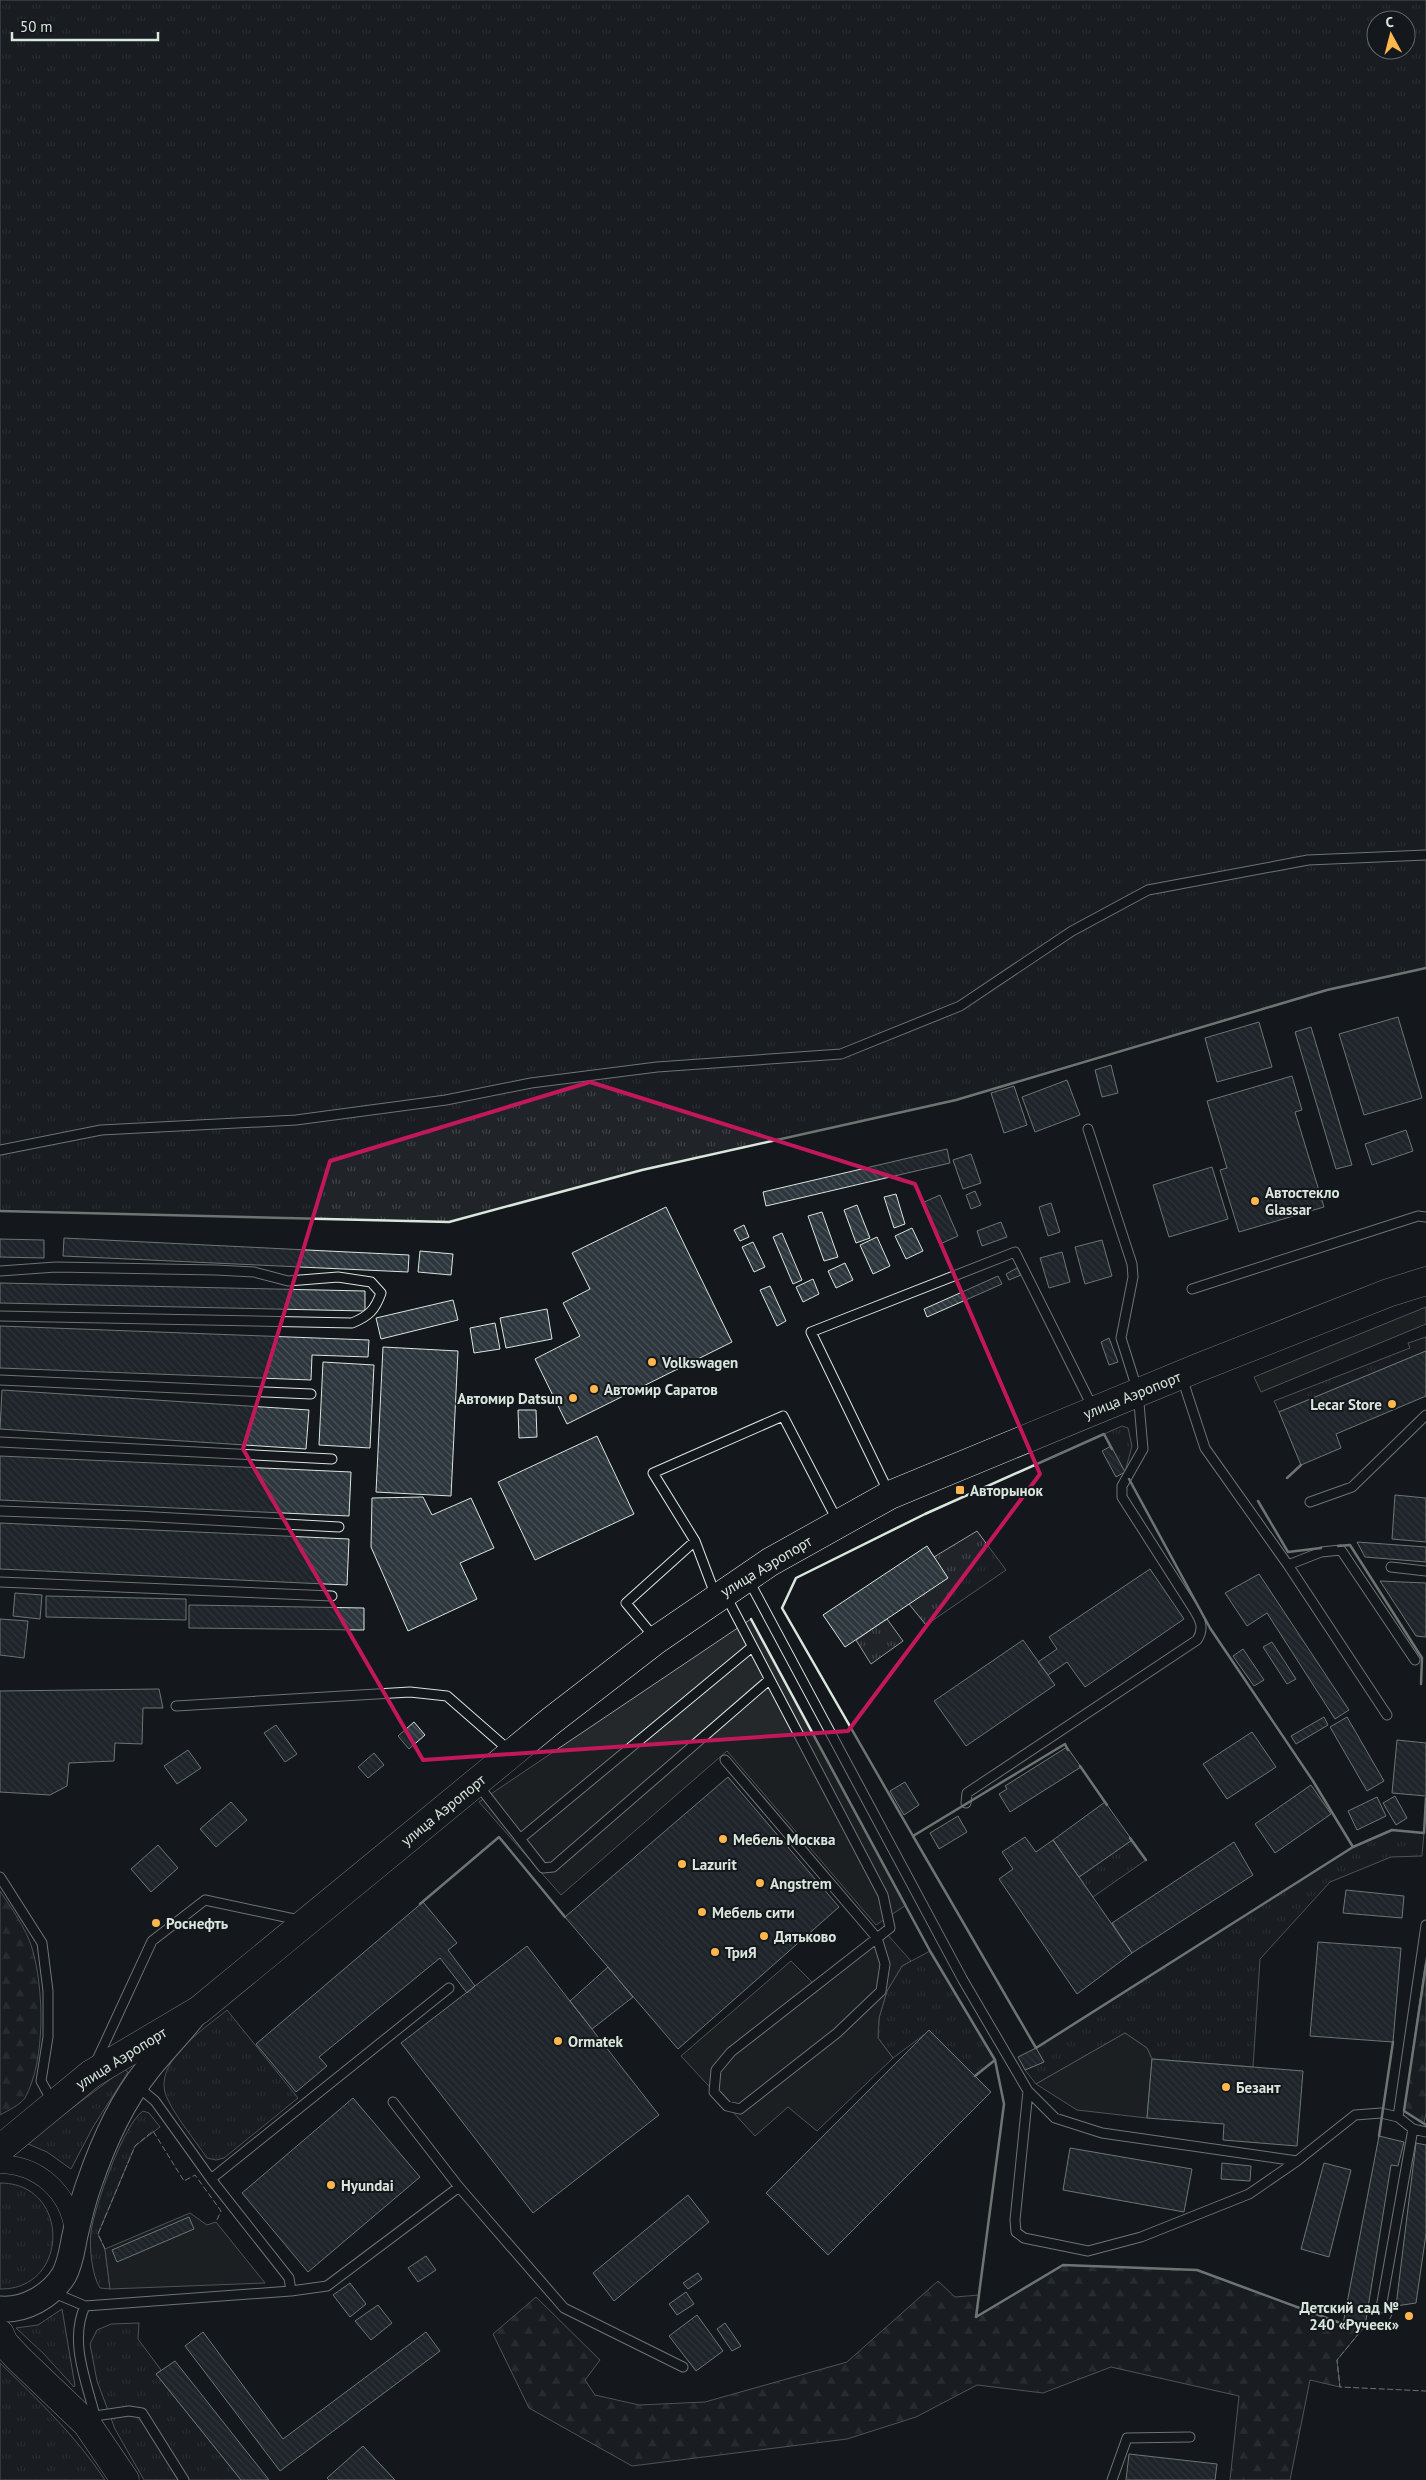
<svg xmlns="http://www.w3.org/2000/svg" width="1426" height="2480" font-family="'PT Sans',sans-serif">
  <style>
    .grass { fill: url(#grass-tufts); stroke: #939e99; fill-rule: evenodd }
    .forest { fill: url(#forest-firs); stroke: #939e99 }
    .parking { fill: #24282b; stroke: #939e99 }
    .building { fill: url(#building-back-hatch); stroke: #d8e6dc }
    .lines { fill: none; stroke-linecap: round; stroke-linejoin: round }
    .service-casing { stroke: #d8e6dc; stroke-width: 11 }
    .minor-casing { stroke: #d8e6dc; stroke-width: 19 }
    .secondary-casing { stroke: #d8e6dc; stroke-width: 27 }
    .primary-casing { stroke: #d8e6dc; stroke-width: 29 }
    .service { stroke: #14181c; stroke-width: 9 }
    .minor { stroke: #14181c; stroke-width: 18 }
    .secondary { stroke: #14181c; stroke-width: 25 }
    .primary { stroke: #14181c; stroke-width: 28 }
    .fence { stroke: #d8e6dc; stroke-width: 1; stroke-dasharray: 6 2.5; stroke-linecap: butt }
    .wall { stroke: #d8e6dc; stroke-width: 2.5 }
    .marked { fill: none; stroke: #c2185b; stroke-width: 4; stroke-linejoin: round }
    .poi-dot { fill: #ffb74d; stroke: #14181c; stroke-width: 2 }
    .labels { text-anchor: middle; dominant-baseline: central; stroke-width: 4; stroke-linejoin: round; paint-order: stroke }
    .poi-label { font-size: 15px; font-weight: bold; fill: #d8e6dc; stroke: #14181c; text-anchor: start }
    .street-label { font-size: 15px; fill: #d8e6dc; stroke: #14181c }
  </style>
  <defs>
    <pattern id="grass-tufts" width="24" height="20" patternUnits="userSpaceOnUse" patternTransform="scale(1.25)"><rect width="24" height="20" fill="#202428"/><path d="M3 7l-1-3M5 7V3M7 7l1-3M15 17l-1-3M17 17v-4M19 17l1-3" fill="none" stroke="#404447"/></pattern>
    <pattern id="forest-firs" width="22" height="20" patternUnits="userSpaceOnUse" patternTransform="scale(1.25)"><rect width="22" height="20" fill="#202428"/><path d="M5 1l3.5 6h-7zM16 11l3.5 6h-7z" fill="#404447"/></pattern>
    <pattern id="building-back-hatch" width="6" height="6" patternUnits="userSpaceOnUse" patternTransform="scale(1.25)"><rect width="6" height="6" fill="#2c363c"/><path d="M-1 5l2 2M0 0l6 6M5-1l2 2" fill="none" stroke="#4a5358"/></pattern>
  </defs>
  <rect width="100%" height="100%" fill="#14181c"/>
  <path class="grass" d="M 0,0 L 1426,0 L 1426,968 L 1327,990 L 956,1100 L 642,1170 L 449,1222 L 0,1211 ZM 1376,20 L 1406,20 L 1406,50 L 1376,50 Z
    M 1426,1337 L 1426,1351 L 1279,1412 L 1274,1401 L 1410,1348 L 1408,1343 Z
    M 1122,1426 L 1128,1428 L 1132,1446 L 1125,1472 L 1104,1434 Z
    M 977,1531 L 1006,1570 L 926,1625 L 909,1604 L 934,1557 Z
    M 887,1619 L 903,1641 L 871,1664 L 856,1640 Z
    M 1392,1830 L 1424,1833 L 1422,1856 L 1391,1857 L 1330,1882 L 1260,1959 L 1253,2067 L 1152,2059 L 1147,2048 L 1125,2033 L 1036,2084 L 1025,2070 L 1044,2062 L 1036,2048 L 1334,1859 L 1353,1847 Z
    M 1132,1840 L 1146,1860 L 1093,1897 L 1079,1877 Z
    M 930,1951 L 995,2060 L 975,2076 L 929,2031 L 893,2058 L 878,2038 L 879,2018 L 887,1991 L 902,1966 Z
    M 227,2010 L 298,2098 L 224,2158 L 216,2160 L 207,2158 C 194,2139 178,2120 168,2100 C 149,2064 203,2030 227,2010 Z
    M 124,2069 L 128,2072 L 93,2127 L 71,2169 L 47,2152 L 26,2143 Z
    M 143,2111 L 149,2113 L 160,2127 L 135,2146 L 98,2234 L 105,2249 L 110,2289 L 100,2288 C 92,2276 89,2247 91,2232 C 94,2208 124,2123 143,2111 Z
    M 0,2183 C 71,2183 70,2290 0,2289 Z
    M 62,2309 L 75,2386 L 74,2387 L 43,2353 L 16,2328 L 38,2325 Z
    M 139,2323 L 138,2339 L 161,2370 L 156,2374 L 241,2480 L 144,2480 L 115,2429 L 97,2381 L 90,2344 L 97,2330 L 111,2324 Z
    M 0,2363 C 38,2400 76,2436 105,2480 L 0,2480 Z"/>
  <path class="forest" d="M 0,1891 C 10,1906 27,1930 32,1948 C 44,1988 46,2060 25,2098 C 20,2105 7,2111 0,2115 Z
    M 1426,1964 L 1426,2113 L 1424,2124 L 1404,2111 Z
    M 1063,2265 L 1197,2270 L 1343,2324 L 1365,2326 L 1337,2360 L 1340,2387 L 1310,2380 L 1290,2480 L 1230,2480 L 1239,2396 L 1111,2367 L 1043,2393 L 977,2385 L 916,2417 L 847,2439 L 632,2466 L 529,2408 L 493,2334 L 536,2297 L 600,2360 L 585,2380 L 595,2395 L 639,2405 L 705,2402 L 847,2362 L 938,2281 L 955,2297 L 979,2295 L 977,2317 Z"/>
  <path class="parking" d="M 1426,1307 L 1426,1324 L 1261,1392 L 1254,1377 Z
    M 751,1619 L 906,1905 L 876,1925 L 727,1751 L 561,1895 L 479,1802 Z
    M 887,1934 L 911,1961 L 902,1966 L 887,1991 L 879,2018 L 878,2038 L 893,2058 L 817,2131 L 788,2107 L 755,2136 L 681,2056 L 791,1961 L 819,1989 Z
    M 1125,2033 L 1147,2048 L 1152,2059 L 1147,2118 L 1077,2110 L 1036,2084 Z
    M 190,2213 L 207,2225 L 216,2222 L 265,2283 L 110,2289 L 105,2249 Z"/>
  <path class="building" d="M 1398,1017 L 1422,1098 L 1364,1115 L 1339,1034 Z
    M 1259,1022 L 1272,1067 L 1217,1082 L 1205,1038 Z
    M 1311,1027 L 1352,1165 L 1336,1169 L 1295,1032 Z
    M 1111,1065 L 1118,1093 L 1102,1097 L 1095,1070 Z
    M 1292,1076 L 1302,1110 L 1295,1112 L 1324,1207 L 1239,1232 L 1220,1170 L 1227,1168 L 1207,1101 Z
    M 1067,1080 L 1080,1115 L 1035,1132 L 1022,1097 Z
    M 1014,1086 L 1027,1125 L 1004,1133 L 991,1093 Z
    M 1406,1130 L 1413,1151 L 1372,1165 L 1365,1144 Z
    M 947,1149 L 950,1163 L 766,1206 L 763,1192 Z
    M 971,1154 L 981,1183 L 963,1189 L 953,1160 Z
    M 1212,1167 L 1228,1219 L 1169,1237 L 1153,1185 Z
    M 975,1191 L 981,1205 L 971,1209 L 966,1195 Z
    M 896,1194 L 905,1224 L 894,1228 L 884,1197 Z
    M 940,1195 L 958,1236 L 940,1244 L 922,1203 Z
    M 1051,1203 L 1060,1232 L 1048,1236 L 1039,1207 Z
    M 857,1205 L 870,1238 L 856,1243 L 844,1210 Z
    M 666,1207 L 732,1342 L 567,1424 L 535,1359 L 580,1336 L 563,1303 L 590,1289 L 572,1253 Z
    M 822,1212 L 838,1257 L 824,1261 L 808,1216 Z
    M 1001,1222 L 1007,1237 L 982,1246 L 977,1231 Z
    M 744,1225 L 749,1237 L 740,1241 L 734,1230 Z
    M 912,1228 L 923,1251 L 906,1259 L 895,1236 Z
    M 782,1233 L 802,1280 L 793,1284 L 773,1237 Z
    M 877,1237 L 890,1266 L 873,1274 L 860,1245 Z
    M 64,1238 L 409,1255 L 408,1272 L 63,1256 Z
    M 0,1239 L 44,1240 L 44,1258 L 0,1257 Z
    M 1102,1240 L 1112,1276 L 1085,1284 L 1075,1247 Z
    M 753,1242 L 765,1267 L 754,1272 L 742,1247 Z
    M 420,1251 L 453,1254 L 451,1275 L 418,1272 Z
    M 1062,1252 L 1070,1282 L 1049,1288 L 1040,1258 Z
    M 845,1263 L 853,1280 L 836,1288 L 828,1271 Z
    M 1017,1268 L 1021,1275 L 1009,1280 L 1006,1274 Z
    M 998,1276 L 1002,1284 L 927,1317 L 924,1309 Z
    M 813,1279 L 819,1294 L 803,1302 L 796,1287 Z
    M 0,1283 L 365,1291 L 365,1311 L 0,1303 Z
    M 770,1286 L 786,1321 L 777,1326 L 760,1290 Z
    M 453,1300 L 458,1320 L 381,1339 L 376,1318 Z
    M 547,1309 L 552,1339 L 506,1348 L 500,1318 Z
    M 495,1323 L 500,1349 L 474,1353 L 470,1328 Z
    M 0,1326 L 369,1340 L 368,1357 L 312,1355 L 311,1380 L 0,1368 Z
    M 1109,1338 L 1118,1362 L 1109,1365 L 1101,1342 Z
    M 383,1347 L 458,1351 L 451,1496 L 376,1492 Z
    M 1426,1351 L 1426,1396 L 1336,1434 L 1341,1448 L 1301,1465 L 1279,1412 Z
    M 323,1362 L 374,1365 L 370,1448 L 319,1445 Z
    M 2,1390 L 309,1410 L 306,1449 L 0,1429 Z
    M 518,1410 L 536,1410 L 537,1437 L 519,1438 Z
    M 597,1436 L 634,1514 L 535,1560 L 498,1482 Z
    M 1111,1446 L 1125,1472 L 1116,1477 L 1102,1451 Z
    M 0,1456 L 351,1472 L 349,1516 L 0,1500 Z
    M 1395,1495 L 1426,1498 L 1426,1542 L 1392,1539 Z
    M 423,1497 L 432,1515 L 471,1498 L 494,1548 L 460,1563 L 477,1599 L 408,1631 L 371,1547 L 372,1498 Z
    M 0,1523 L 349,1539 L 347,1585 L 0,1569 Z
    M 1357,1542 L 1426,1547 L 1426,1562 L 1365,1557 Z
    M 927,1546 L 948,1578 L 845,1647 L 823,1615 Z
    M 1150,1569 L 1184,1619 L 1085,1687 L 1067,1662 L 1048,1675 L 1038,1662 L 1057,1649 L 1049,1637 Z
    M 1259,1574 L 1349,1710 L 1335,1719 L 1267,1613 L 1247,1626 L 1225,1593 Z
    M 1380,1581 L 1426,1583 L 1426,1637 L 1416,1636 Z
    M 15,1593 L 42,1595 L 40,1619 L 13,1616 Z
    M 46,1596 L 186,1599 L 186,1620 L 46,1617 Z
    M 189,1605 L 364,1608 L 364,1630 L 189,1628 Z
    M 0,1619 L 28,1621 L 24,1658 L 0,1655 Z
    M 1023,1640 L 1055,1685 L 966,1746 L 934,1701 Z
    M 1272,1642 L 1296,1679 L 1287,1684 L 1263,1647 Z
    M 1243,1649 L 1264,1680 L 1254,1686 L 1233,1656 Z
    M 159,1689 L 163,1708 L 143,1708 L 142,1744 L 115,1743 L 114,1761 L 69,1763 L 67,1786 L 50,1795 L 0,1792 L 0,1691 Z
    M 1324,1717 L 1328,1725 L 1296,1744 L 1291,1736 Z
    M 1347,1717 L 1384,1781 L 1367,1791 L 1330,1727 Z
    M 414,1722 L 425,1735 L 409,1749 L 398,1736 Z
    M 276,1725 L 297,1754 L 285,1762 L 264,1733 Z
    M 1252,1732 L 1276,1767 L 1227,1799 L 1203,1764 Z
    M 1397,1740 L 1426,1743 L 1426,1796 L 1392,1793 Z
    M 1067,1747 L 1081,1767 L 1010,1812 L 999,1794 L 1007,1789 L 1005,1786 Z
    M 188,1750 L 201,1768 L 177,1784 L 164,1766 Z
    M 374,1753 L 384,1765 L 368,1778 L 358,1767 Z
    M 728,1777 L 839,1907 L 678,2049 L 565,1917 Z
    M 905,1782 L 919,1805 L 904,1815 L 890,1791 Z
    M 1311,1785 L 1331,1814 L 1275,1853 L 1255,1824 Z
    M 1395,1796 L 1407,1818 L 1396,1825 L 1383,1803 Z
    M 1377,1797 L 1386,1816 L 1357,1830 L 1348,1811 Z
    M 231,1802 L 247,1820 L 216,1847 L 200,1829 Z
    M 1105,1802 L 1132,1840 L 1079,1877 L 1053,1840 Z
    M 958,1816 L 967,1832 L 939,1849 L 930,1833 Z
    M 1025,1837 L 1036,1852 L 1053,1840 L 1132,1953 L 1077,1994 L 999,1879 L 1013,1869 L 1002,1852 Z
    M 1234,1842 L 1253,1875 L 1132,1953 L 1112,1923 Z
    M 158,1845 L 178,1868 L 151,1892 L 131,1869 Z
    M 1346,1890 L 1404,1896 L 1402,1918 L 1343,1913 Z
    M 423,1902 L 457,1943 L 448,1950 L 475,1986 L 467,1993 L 440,1958 L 319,2057 L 327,2066 L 296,2092 L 256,2044 Z
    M 1318,1942 L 1401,1948 L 1393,2042 L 1310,2036 Z
    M 527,1946 L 659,2115 L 533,2213 L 401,2043 Z
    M 608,1967 L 633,1997 L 592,2029 L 570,2001 Z
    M 929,2030 L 991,2092 L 828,2255 L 766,2193 Z
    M 1036,2048 L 1044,2062 L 1025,2070 L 1018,2057 Z
    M 1152,2059 L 1303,2071 L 1297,2146 L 1223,2140 L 1224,2124 L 1147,2118 Z
    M 353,2098 L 420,2177 L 308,2272 L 242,2193 Z
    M 1379,2136 L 1404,2142 L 1398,2166 L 1391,2165 L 1365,2326 L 1343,2324 Z
    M 1416,2143 L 1426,2145 L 1426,2234 L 1416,2303 L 1396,2306 Z
    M 1070,2148 L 1192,2169 L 1184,2212 L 1063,2190 Z
    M 1222,2163 L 1251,2166 L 1250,2181 L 1221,2179 Z
    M 1324,2163 L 1351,2170 L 1329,2257 L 1301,2249 Z
    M 688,2195 L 709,2222 L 614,2301 L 593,2273 Z
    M 189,2217 L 194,2229 L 117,2262 L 112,2250 Z
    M 426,2256 L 436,2270 L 418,2282 L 408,2268 Z
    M 698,2273 L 702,2279 L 688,2289 L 683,2283 Z
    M 350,2283 L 366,2304 L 350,2317 L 333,2295 Z
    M 686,2292 L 694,2304 L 677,2315 L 669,2304 Z
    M 378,2305 L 392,2323 L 371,2340 L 355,2321 Z
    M 697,2315 L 723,2351 L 696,2371 L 669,2336 Z
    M 725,2323 L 741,2346 L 732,2351 L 717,2329 Z
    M 203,2332 L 283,2439 L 426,2332 L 440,2351 L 280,2471 L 185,2346 Z
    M 175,2361 L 269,2480 L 241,2480 L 156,2374 Z
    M 363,2446 L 395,2480 L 329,2480 L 327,2478 Z
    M 1129,2454 L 1217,2464 L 1215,2480 L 1126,2480 Z"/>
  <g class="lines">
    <defs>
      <path id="service" d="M 0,1150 L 101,1130 L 296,1120 L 446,1100 L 531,1083 L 657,1067 L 841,1054 L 960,1006 L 1072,931 L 1148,890 L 1308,860 L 1426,855
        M 0,1271 L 56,1267 L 216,1270 L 254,1272 L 288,1281 L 338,1277 L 371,1282 L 381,1293 C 375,1310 369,1316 352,1323 L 0,1316
        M 1192,1289 L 1418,1216 L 1426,1217
        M 1182,1378 L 1205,1448 L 1288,1565 L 1387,1715
        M 0,1380 L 311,1394
        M 0,1442 L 332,1459
        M 889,1493 L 811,1332 L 1015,1252 L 1093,1408
        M 1310,1502 L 1352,1487 L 1426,1415
        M 0,1511 L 137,1516 L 339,1527
        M 1288,1565 L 1321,1552 L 1341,1550 L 1415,1660
        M 1391,1567 L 1426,1571
        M 748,1579 L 963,1980 L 1028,2091 L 1055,2118 L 1102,2133 L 1297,2161 L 1355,2115 L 1381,2113 L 1398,2117
        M 0,1582 L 332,1596
        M 715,1594 L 695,1541 L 653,1473 L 783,1416 L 838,1522
        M 654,1637 L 626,1603 L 695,1541
        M 176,1706 L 410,1692 L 447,1696 L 510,1751
        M 725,1760 L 877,1938 L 885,1964 L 881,1991 L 837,2033 L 740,2109 L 727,2106 L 714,2092 L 716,2070 L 731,2052 L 877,1938 L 890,1928 L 883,1895 L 726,1596
        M 478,1785 L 543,1868 L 553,1867 L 769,1680
        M 966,1803 L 967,1793 L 1197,1640 C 1205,1628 1200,1619 1193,1608 L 1122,1497 L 1122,1486 L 1143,1449 L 1138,1392 L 1121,1338 L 1133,1277 L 1132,1264 L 1088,1129
        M 520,1839 L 752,1647
        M 0,1877 L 42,1943 L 48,1991 L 48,2037 L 41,2081 L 52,2101
        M 1426,1925 L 1398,2117 L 1413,2129 L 1426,2132
        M 96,2062 L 152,1941 L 205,1900 L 299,1920
        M 1028,2091 L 1015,2220 L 1016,2232 L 1024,2238 L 1088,2251 L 1141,2237 L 1249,2194 L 1297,2161
        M 393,2102 L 459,2187
        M 211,2179 L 449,1988
        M 291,2291 L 327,2286 L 459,2187 L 564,2308 L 683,2367
        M 52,2292 L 85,2306 L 291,2291 L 289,2278 L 211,2179 L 155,2101 L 137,2086
        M 85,2306 C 69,2341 86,2380 95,2416 L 90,2420
        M 1381,2308 L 1413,2129
        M 95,2416 L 129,2411 L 142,2413 L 184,2480
        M 1112,2480 L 1127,2438 L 1190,2437"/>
      <path id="minor" d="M 0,2164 C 39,2165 69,2192 74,2231"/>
      <path id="secondary" d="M 0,2309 C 25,2311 51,2296 64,2275 C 71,2262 72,2249 75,2235 C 79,2218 83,2200 89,2184 C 103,2143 120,2104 147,2070 C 162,2051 179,2034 194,2015"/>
      <path id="primary" d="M 0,2149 L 91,2074 L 199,2010 L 551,1721 L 656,1640 L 770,1562 L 890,1495 L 1200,1367 L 1388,1293 L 1426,1281
        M 0,2334 L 4,2343 L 18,2358 L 87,2424 L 125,2480"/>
    </defs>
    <use href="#service" class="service-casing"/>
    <use href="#minor" class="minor-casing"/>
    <use href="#secondary" class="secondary-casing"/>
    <use href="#primary" class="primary-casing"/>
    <use href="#service" class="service"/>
    <use href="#minor" class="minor"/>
    <use href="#secondary" class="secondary"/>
    <use href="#primary" class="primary"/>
    <path class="fence" d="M 105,2249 L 98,2234 L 135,2146 L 153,2131 L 184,2181 L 195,2175 L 221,2211 L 216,2222
      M 1396,2306 L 1387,2325 L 1365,2326 L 1337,2360 L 1340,2387 L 1426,2391"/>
    <path class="wall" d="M 0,1211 L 449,1222 L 642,1170 L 956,1100 L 1327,990 L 1426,968
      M 1287,1478 L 1301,1465
      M 1129,1479 L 1210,1628 L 1313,1781 L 1353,1847
      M 1258,1501 L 1288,1552 L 1321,1548
      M 1338,1546 L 1350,1545 L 1422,1658 L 1421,1684
      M 751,1619 L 930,1951 L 995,2060 L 975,2076
      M 1068,1750 L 1065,1744 L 913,1836 L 782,1608 L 796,1578 L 925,1514 L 1104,1434 L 1112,1449
      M 1080,1766 L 1107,1805
      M 913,1836 L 1036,2048 L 1353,1847 L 1392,1830 L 1424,1833 L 1426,1798
      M 1130,1838 L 1146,1860
      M 420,1904 L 499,1837 L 565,1917
      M 1426,1964 L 1404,2111 L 1426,2125
      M 1379,2136 L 1393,2042
      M 976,2317 L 1063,2265 L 1197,2270 L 1343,2324
      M 976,2317 L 1004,2104 L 995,2060"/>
  </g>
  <path d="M0 0H1426V2480H0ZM 590,1082 L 915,1184 L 1040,1474 L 848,1731 L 423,1760 L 243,1449 L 330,1161 Z" fill="#14181c" fill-opacity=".55" fill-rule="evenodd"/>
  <path class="marked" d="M 590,1082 L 915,1184 L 1040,1474 L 848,1731 L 423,1760 L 243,1449 L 330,1161 Z"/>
  <g class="poi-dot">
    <circle cx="1255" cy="1201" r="5"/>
    <circle cx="652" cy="1362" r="5"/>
    <circle cx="594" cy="1389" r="5"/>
    <circle cx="573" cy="1398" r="5"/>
    <circle cx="1392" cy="1404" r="5"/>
    <rect x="955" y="1485" width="10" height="10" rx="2.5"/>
    <circle cx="723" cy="1839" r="5"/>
    <circle cx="682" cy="1864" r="5"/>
    <circle cx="760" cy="1883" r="5"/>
    <circle cx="702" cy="1912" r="5"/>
    <circle cx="156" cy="1923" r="5"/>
    <circle cx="764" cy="1936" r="5"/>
    <circle cx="715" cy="1952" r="5"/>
    <circle cx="558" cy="2041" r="5"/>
    <circle cx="1226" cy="2087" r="5"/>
    <circle cx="331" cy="2185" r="5"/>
    <circle cx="1409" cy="2316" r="5"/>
  </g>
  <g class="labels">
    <g class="poi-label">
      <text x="1265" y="1192">Автостекло<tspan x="1265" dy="17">Glassar</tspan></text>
      <text x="662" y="1362">Volkswagen</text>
      <text x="604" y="1389">Автомир Саратов</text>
      <text x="563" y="1398" text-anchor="end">Автомир Datsun</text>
      <text x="1382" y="1404" text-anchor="end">Lecar Store</text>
      <text x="970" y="1490">Авторынок</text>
      <text x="733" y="1839">Мебель Москва</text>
      <text x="692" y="1864">Lazurit</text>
      <text x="770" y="1883">Angstrem</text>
      <text x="712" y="1912">Мебель сити</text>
      <text x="166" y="1923">Роснефть</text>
      <text x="774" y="1936">Дятьково</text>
      <text x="725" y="1952">ТриЯ</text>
      <text x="568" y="2041">Ormatek</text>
      <text x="1236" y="2087">Безант</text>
      <text x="341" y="2185">Hyundai</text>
      <text x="1399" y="2307" text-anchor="end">Детский сад №<tspan x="1399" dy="17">240 «Ручеек»</tspan></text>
    </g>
    <g class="street-label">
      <text transform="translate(1132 1395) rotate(-22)">улица Аэропорт</text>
      <text transform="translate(766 1566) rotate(-31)">улица Аэропорт</text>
      <text transform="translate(443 1810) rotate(-39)">улица Аэропорт</text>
      <text transform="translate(121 2058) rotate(-32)">улица Аэропорт</text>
    </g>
  </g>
  <g transform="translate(1391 35) rotate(353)"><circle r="24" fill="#14181c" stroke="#626a69"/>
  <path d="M0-4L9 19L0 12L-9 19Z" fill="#ffb74d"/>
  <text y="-8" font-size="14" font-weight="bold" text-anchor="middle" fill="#d8e6dc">С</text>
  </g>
  <path d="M12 32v8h146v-8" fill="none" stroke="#d8e6dc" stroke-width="2.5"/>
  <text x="20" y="32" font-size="15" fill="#d8e6dc" stroke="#14181c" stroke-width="4" paint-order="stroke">50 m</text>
</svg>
